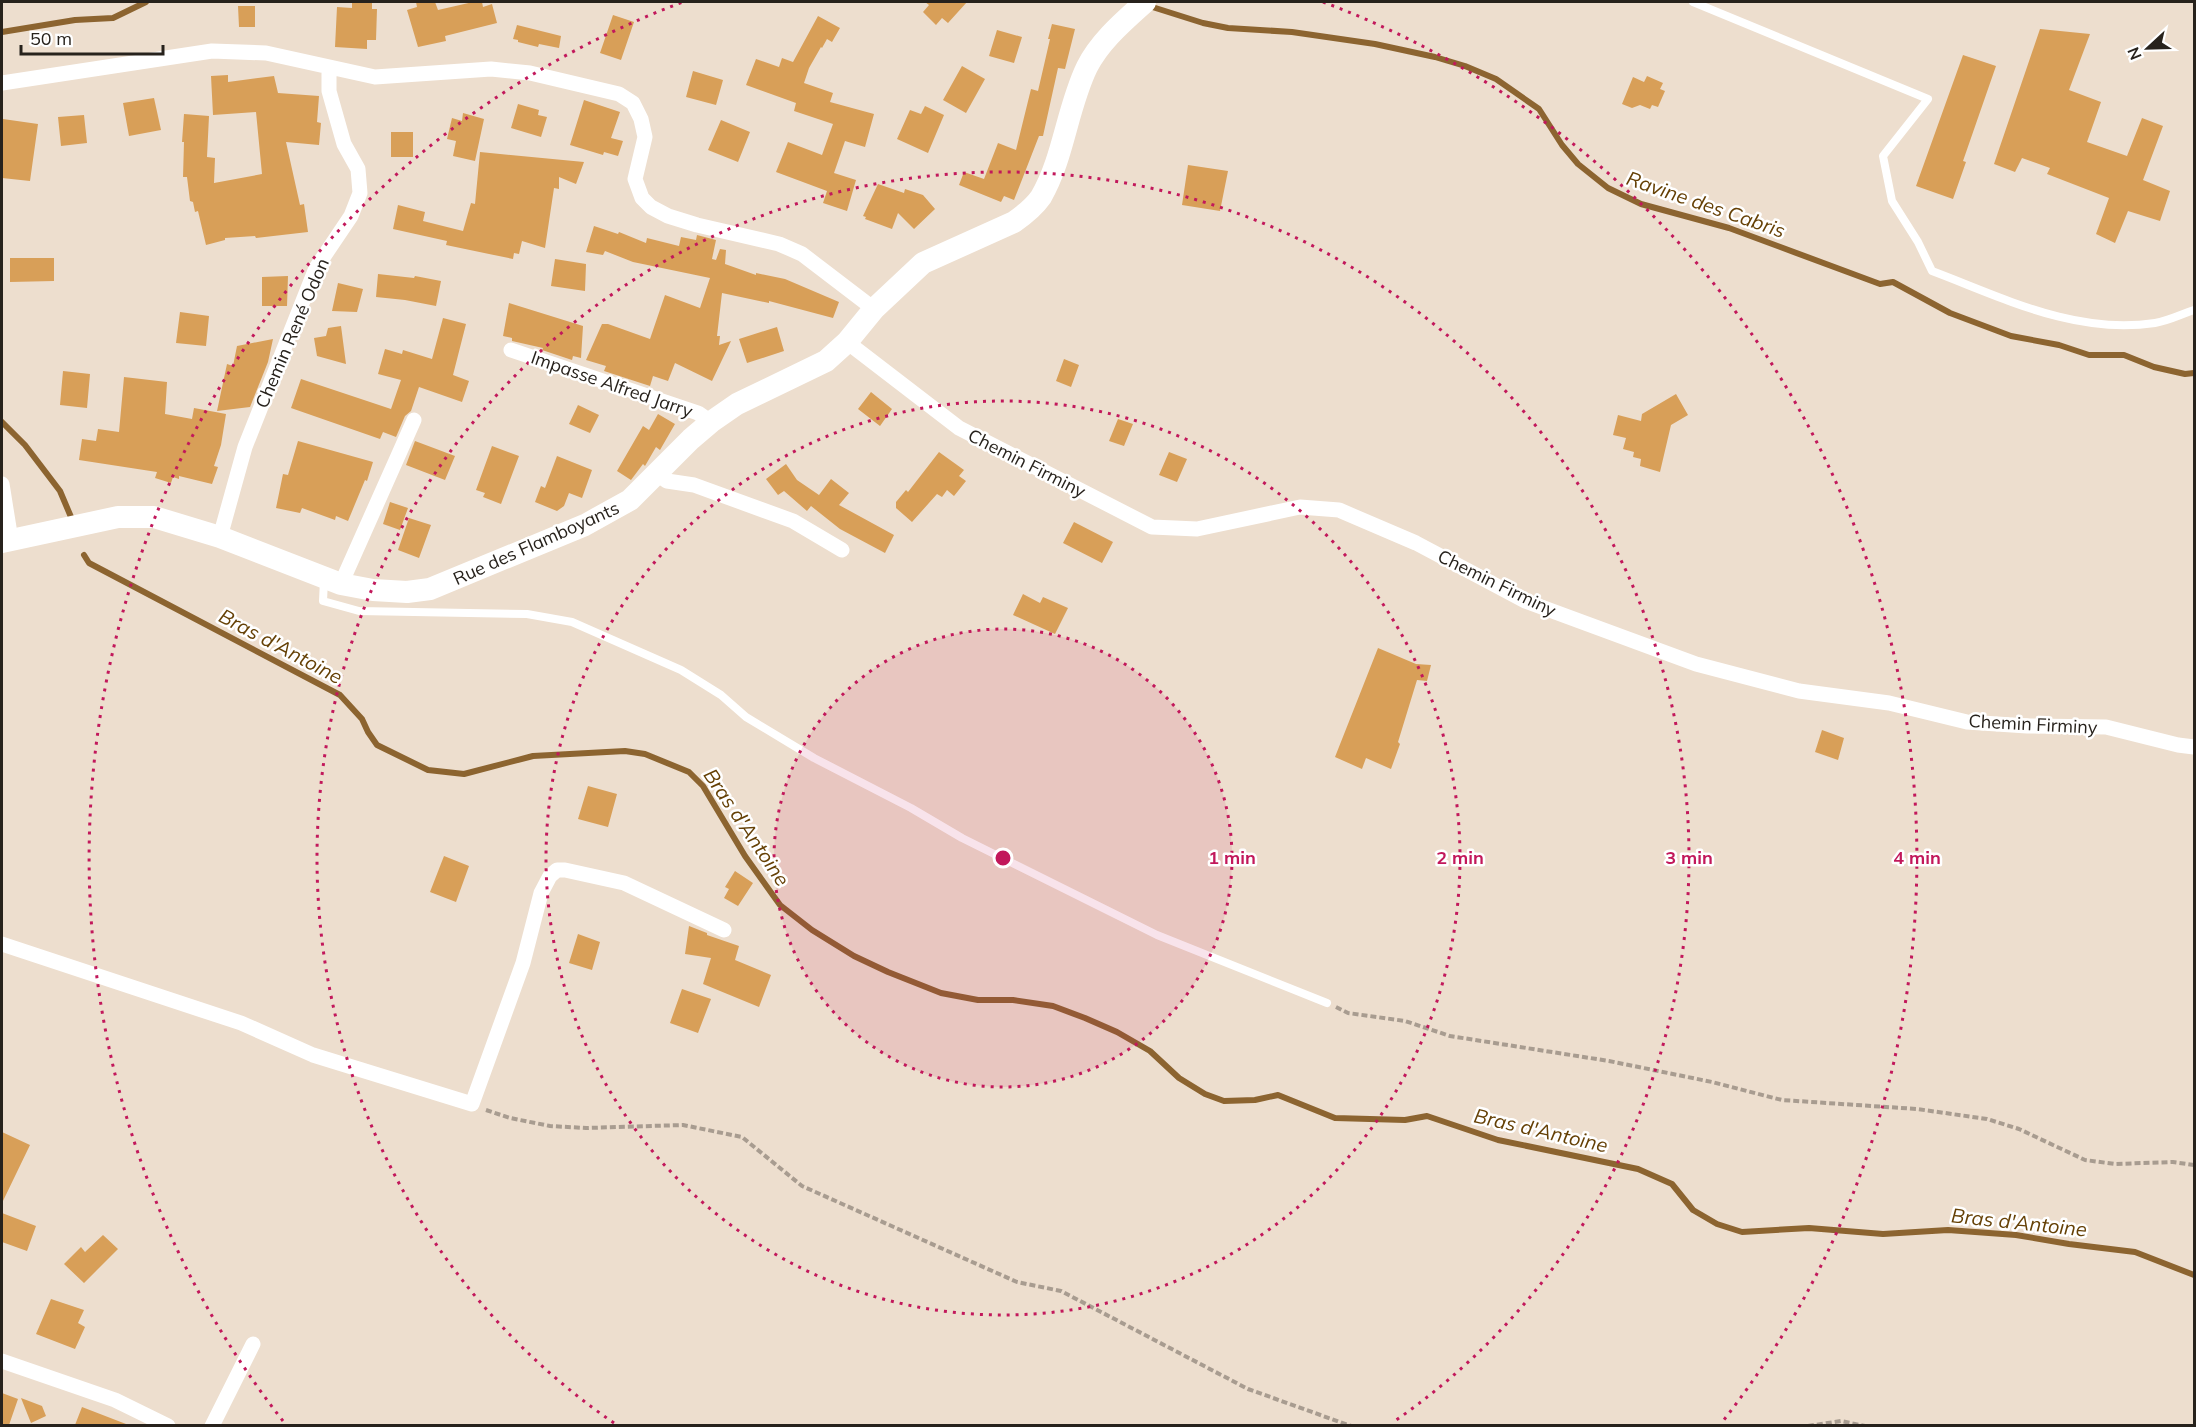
<svg xmlns="http://www.w3.org/2000/svg" width="2196" height="1427" font-family="Mulish,sans-serif">
  <style>
    .lines { fill: none; stroke-linecap: round; stroke-linejoin: round }
    .stream { stroke: #8c6430; stroke-width: 6 }
    .building { fill: #d89f58 }
    .path { stroke: #a89c90; stroke-width: 4; stroke-dasharray: 6 3; stroke-linecap: butt }
    .lane { stroke: #fff; stroke-width: 8 }
    .street { stroke: #fff; stroke-width: 15 }
    .secondary { stroke: #fff; stroke-width: 22 }
    .ring { fill: none; stroke: #c2185b; stroke-width: 3; stroke-dasharray: 3 6 }
    .labels { text-anchor: middle; dominant-baseline: central; stroke-width: 5; stroke-linejoin: round; paint-order: stroke }
    .street-label { font-size: 18px; fill: #27221c; stroke: #fff }
    .water-label { font-size: 20px; font-style: italic; fill: #654005; stroke: #fff }
    .centre { fill: #c2185b; stroke: #fff; stroke-width: 3 }
    .ring-label { font-size: 18px; text-anchor: middle; font-weight: bold; fill: #c2185b; stroke: #fff; stroke-width: 5; stroke-linejoin: round; paint-order: stroke }
  </style>
  <rect width="100%" height="100%" fill="#eddece"/>
  <g class="lines">
    <path class="stream" d="M 1146,5 L 1203,23 L 1228,28 L 1292,32 L 1375,44 L 1435,57 L 1465,66 L 1496,79 L 1539,109 L 1562,145 L 1578,164 L 1608,188 L 1641,204 L 1729,228 L 1880,284 L 1893,282 L 1950,313 L 2011,336 L 2059,345 L 2089,355 L 2124,355 L 2154,367 L 2185,374 L 2194,373
      M 2,32 L 75,20 L 113,18 L 146,2
      M 2,422 L 25,445 L 60,491 L 71,517
      M 84,555 L 89,563 L 340,695 L 362,719 L 368,732 L 377,745 L 428,770 L 464,774 L 533,756 L 625,751 L 645,754 L 689,772 L 703,786 L 745,856 L 780,905 L 812,930 L 854,956 L 888,972 L 941,993 L 978,1000 L 1013,1000 L 1053,1006 L 1085,1018 L 1117,1032 L 1150,1051 L 1179,1078 L 1205,1094 L 1224,1101 L 1255,1100 L 1278,1095 L 1335,1118 L 1405,1120 L 1427,1116 L 1498,1140 L 1638,1169 L 1672,1184 L 1693,1210 L 1717,1224 L 1742,1232 L 1809,1228 L 1883,1234 L 1948,1230 L 2016,1235 L 2069,1244 L 2135,1252 L 2194,1275"/>
  </g>
  <path class="building" d="M 352,2 L 372,2 L 372,9 L 377,9 L 376,40 L 367,40 L 367,49 L 335,47 L 337,7 L 352,8 Z
    M 416,2 L 435,2 L 438,10 L 473,2 L 482,2 L 483,7 L 492,4 L 497,23 L 445,36 L 446,41 L 418,47 L 407,10 L 417,7 Z
    M 925,2 L 967,2 L 948,23 L 942,18 L 936,25 L 923,12 L 929,5 Z
    M 238,6 L 255,6 L 255,27 L 239,27 Z
    M 613,15 L 634,22 L 621,60 L 600,53 Z
    M 818,16 L 840,28 L 832,42 L 827,39 L 822,48 L 821,47 L 809,68 L 804,83 L 833,93 L 830,102 L 874,114 L 865,147 L 845,141 L 834,173 L 856,180 L 847,211 L 823,203 L 827,191 L 776,172 L 788,142 L 822,155 L 833,124 L 794,111 L 796,103 L 746,85 L 756,59 L 779,67 L 782,58 L 793,62 Z
    M 1052,24 L 1075,29 L 1065,69 L 1058,68 L 1043,136 L 1039,136 L 1014,200 L 1004,196 L 1001,202 L 959,185 L 964,172 L 984,179 L 998,143 L 1016,150 L 1031,89 L 1038,91 L 1050,39 L 1048,39 Z
    M 517,25 L 561,36 L 559,48 L 539,44 L 538,47 L 518,42 L 518,40 L 513,39 Z
    M 2040,29 L 2090,34 L 2069,90 L 2101,102 L 2087,142 L 2127,156 L 2142,118 L 2163,126 L 2143,180 L 2170,191 L 2160,221 L 2128,211 L 2115,243 L 2096,234 L 2109,198 L 2047,174 L 2050,168 L 2022,158 L 2015,172 L 1994,164 Z
    M 997,30 L 1022,37 L 1014,63 L 989,56 Z
    M 1963,55 L 1996,66 L 1963,161 L 1966,162 L 1953,199 L 1916,186 Z
    M 962,66 L 985,79 L 966,113 L 943,100 Z
    M 693,71 L 723,80 L 716,105 L 686,97 Z
    M 228,75 L 228,82 L 274,76 L 278,93 L 319,96 L 317,122 L 321,123 L 319,145 L 286,142 L 300,205 L 304,204 L 308,232 L 256,238 L 255,236 L 225,238 L 225,240 L 206,245 L 198,211 L 195,212 L 193,202 L 190,201 L 187,177 L 183,177 L 184,142 L 182,142 L 184,114 L 209,116 L 207,157 L 215,158 L 214,183 L 262,174 L 256,112 L 213,115 L 211,76 Z
    M 1647,76 L 1663,83 L 1660,89 L 1665,91 L 1658,107 L 1652,105 L 1650,109 L 1640,105 L 1632,108 L 1622,104 L 1633,77 L 1644,82 Z
    M 154,98 L 161,130 L 129,136 L 123,103 Z
    M 584,100 L 620,112 L 611,138 L 623,141 L 618,156 L 604,152 L 603,155 L 570,145 Z
    M 518,104 L 539,110 L 538,115 L 547,117 L 541,137 L 511,128 Z
    M 925,106 L 944,115 L 928,153 L 897,139 L 910,110 L 921,114 Z
    M 463,113 L 484,119 L 475,161 L 453,156 L 456,141 L 447,139 L 452,118 L 462,121 Z
    M 84,115 L 87,143 L 61,146 L 58,117 Z
    M 3,119 L 38,124 L 30,181 L 2,178 Z
    M 721,120 L 750,132 L 738,162 L 708,150 Z
    M 391,132 L 413,132 L 413,157 L 391,157 Z
    M 480,152 L 584,162 L 576,184 L 559,177 L 559,189 L 554,188 L 545,248 L 522,241 L 519,254 L 514,253 L 513,259 L 446,245 L 447,241 L 393,229 L 398,205 L 425,212 L 423,221 L 463,231 L 471,203 L 475,204 Z
    M 1188,165 L 1228,171 L 1220,211 L 1182,205 Z
    M 878,184 L 904,193 L 905,189 L 923,195 L 935,209 L 914,229 L 898,213 L 892,229 L 865,219 L 866,217 L 863,216 Z
    M 594,226 L 618,234 L 619,232 L 646,243 L 647,238 L 679,246 L 681,237 L 696,240 L 697,235 L 716,240 L 712,259 L 716,260 L 720,249 L 726,250 L 725,264 L 756,275 L 756,273 L 785,279 L 839,302 L 833,318 L 769,301 L 769,303 L 722,293 L 717,336 L 720,336 L 719,345 L 731,341 L 712,381 L 675,363 L 668,381 L 653,376 L 650,386 L 604,371 L 606,366 L 586,360 L 602,324 L 608,324 L 650,339 L 665,295 L 700,308 L 710,278 L 633,262 L 605,251 L 603,255 L 586,252 Z
    M 10,258 L 54,258 L 54,281 L 10,282 Z
    M 555,259 L 586,264 L 585,291 L 551,286 Z
    M 378,274 L 414,278 L 415,276 L 441,281 L 436,306 L 405,300 L 376,297 Z
    M 288,276 L 287,306 L 262,306 L 262,277 Z
    M 338,283 L 363,289 L 357,312 L 332,311 Z
    M 509,303 L 583,326 L 581,358 L 573,356 L 572,360 L 542,350 L 543,348 L 512,341 L 512,338 L 503,336 Z
    M 180,312 L 209,316 L 206,346 L 176,343 Z
    M 443,318 L 466,324 L 453,375 L 469,381 L 462,402 L 419,387 L 411,411 L 405,416 L 396,437 L 383,432 L 380,439 L 291,408 L 301,379 L 391,409 L 401,380 L 378,374 L 385,349 L 402,354 L 403,350 L 432,359 Z
    M 341,326 L 346,364 L 317,356 L 314,338 L 326,336 L 328,328 Z
    M 777,327 L 784,351 L 747,363 L 739,339 Z
    M 273,339 L 268,362 L 250,407 L 217,411 L 227,364 L 233,366 L 237,346 Z
    M 1064,359 L 1079,365 L 1071,387 L 1056,381 Z
    M 63,371 L 90,374 L 87,408 L 60,405 Z
    M 124,377 L 167,382 L 165,414 L 192,419 L 194,408 L 226,414 L 221,445 L 214,466 L 218,467 L 212,484 L 179,476 L 179,479 L 173,477 L 171,483 L 155,478 L 157,472 L 79,460 L 82,439 L 96,441 L 98,429 L 119,432 Z
    M 871,392 L 892,409 L 880,426 L 858,409 Z
    M 1676,394 L 1688,415 L 1671,425 L 1660,472 L 1640,466 L 1641,459 L 1633,457 L 1634,452 L 1623,449 L 1626,438 L 1613,435 L 1618,415 L 1641,421 L 1642,414 Z
    M 578,405 L 599,415 L 590,433 L 569,424 Z
    M 658,414 L 675,424 L 660,450 L 656,447 L 645,466 L 643,464 L 631,480 L 617,471 L 643,426 L 649,430 Z
    M 1118,419 L 1133,424 L 1124,446 L 1109,441 Z
    M 298,441 L 373,462 L 367,481 L 365,480 L 348,521 L 336,516 L 335,520 L 302,508 L 300,513 L 276,508 L 283,474 L 288,475 Z
    M 415,441 L 455,456 L 445,480 L 406,465 Z
    M 492,446 L 519,456 L 501,504 L 483,497 L 485,493 L 476,490 Z
    M 939,452 L 964,470 L 959,476 L 966,481 L 954,496 L 947,490 L 942,497 L 937,494 L 912,522 L 896,508 L 896,502 L 906,490 L 908,492 Z
    M 1169,452 L 1187,459 L 1177,482 L 1159,475 Z
    M 557,456 L 592,470 L 582,498 L 569,493 L 564,506 L 557,511 L 535,502 L 541,486 L 545,488 Z
    M 786,464 L 797,480 L 819,495 L 831,479 L 849,493 L 839,505 L 894,535 L 885,553 L 840,529 L 811,506 L 807,511 L 784,491 L 778,495 L 766,479 Z
    M 390,502 L 408,508 L 400,530 L 383,524 Z
    M 409,518 L 431,525 L 419,558 L 398,550 Z
    M 1074,522 L 1113,542 L 1102,563 L 1063,543 Z
    M 1023,594 L 1040,603 L 1043,597 L 1068,608 L 1055,634 L 1013,615 Z
    M 1378,648 L 1416,664 L 1431,665 L 1427,681 L 1417,680 L 1398,742 L 1400,744 L 1391,769 L 1366,758 L 1362,769 L 1335,757 Z
    M 1822,730 L 1844,738 L 1838,760 L 1815,752 Z
    M 588,786 L 617,794 L 608,827 L 578,819 Z
    M 444,856 L 469,866 L 456,902 L 430,892 Z
    M 735,871 L 753,883 L 738,906 L 724,898 L 729,889 L 725,887 Z
    M 689,926 L 707,933 L 707,935 L 739,946 L 735,960 L 771,975 L 759,1007 L 703,984 L 711,958 L 685,954 Z
    M 578,934 L 600,942 L 592,970 L 569,963 Z
    M 682,989 L 711,999 L 698,1033 L 670,1023 Z
    M 2,1132 L 30,1145 L 2,1203 Z
    M 2,1213 L 36,1226 L 27,1251 L 2,1242 Z
    M 103,1235 L 118,1249 L 84,1283 L 64,1264 L 81,1247 L 85,1252 Z
    M 51,1299 L 84,1310 L 78,1323 L 85,1327 L 75,1349 L 36,1334 Z
    M 2,1393 L 18,1399 L 9,1425 L 2,1425 Z
    M 21,1398 L 42,1406 L 46,1416 L 31,1423 Z
    M 82,1407 L 126,1424 L 126,1425 L 75,1425 Z"/>
  <g class="lines">
    <path class="path" d="M 1336,1007 L 1348,1013 L 1405,1021 L 1450,1036 L 1609,1061 L 1712,1082 L 1782,1100 L 1917,1109 L 1987,1119 L 2019,1129 L 2085,1160 L 2115,1164 L 2173,1162 L 2194,1165
      M 486,1110 L 510,1118 L 550,1126 L 586,1128 L 683,1125 L 742,1137 L 802,1186 L 1017,1282 L 1061,1291 L 1248,1389 L 1351,1426
      M 1808,1426 L 1841,1421 L 1865,1426"/>
    <path class="lane" d="M 1693,2 L 1928,99 L 1883,156 L 1892,201 L 1918,242 L 1932,271 C 2004,298 2075,335 2155,323 C 2168,321 2182,314 2194,310
      M 324,580 L 323,601 L 359,611 L 527,614 L 572,622 L 681,670 L 721,695 L 746,717 L 814,758 L 911,808 L 962,838 L 1157,935 L 1327,1003"/>
    <path class="street" d="M 2,83 L 212,51 L 266,53 L 375,77 L 491,69 L 530,73 L 619,94 L 633,103 L 641,119 L 645,137 L 635,179 L 642,198 L 651,207 L 668,216 L 697,225 L 779,244 L 802,254 L 874,309
      M 847,342 L 959,428 L 1152,527 L 1197,529 L 1300,507 L 1339,510 L 1416,543 L 1525,601 L 1696,664 L 1799,691 L 1889,703 L 1967,722 L 2027,726 L 2106,727 L 2178,745 L 2194,747
      M 511,350 L 698,413 L 711,422
      M 657,474 L 667,481 L 694,485 L 793,521 L 842,550
      M 2,484 L 11,540
      M 220,537 L 245,447 L 316,268 L 351,216 L 360,193 L 358,169 L 344,144 L 329,91 L 329,67
      M 341,584 L 414,420
      M 2,944 L 241,1023 L 313,1055 L 472,1104 L 523,963 L 541,893 L 550,876 L 557,870 L 565,870 L 624,883 L 724,930
      M 2,1361 L 115,1400 L 168,1426
      M 212,1426 L 253,1344"/>
    <path class="secondary" d="M 2,542 L 118,517 L 154,517 L 220,537 L 341,584 L 373,590 L 407,592 L 430,589 L 585,525 L 630,500 L 691,439 L 711,422 L 737,404 L 826,361 L 847,342 L 874,309 L 923,263 L 1014,222 C 1024,215 1034,207 1041,197 C 1064,157 1067,108 1087,67 C 1100,41 1124,21 1145,2"/>
  </g>
  <circle cx="1003" cy="858" r="229" fill="#c2185b" fill-opacity=".12"/>
  <g class="ring">
    <circle cx="1003" cy="858" r="229"/>
    <circle cx="1003" cy="858" r="457"/>
    <path d="M614 1423A686 686 0 1 1 1392 1423"/>
    <path d="M283 1421A914 914 0 0 1 683 2M1323 2A914 914 0 0 1 1723 1421"/>
  </g>
  <g class="labels">
    <g class="street-label">
      <text transform="translate(292 333) rotate(-67)">Chemin René Odon</text>
      <text transform="translate(612 384) rotate(19)">Impasse Alfred Jarry</text>
      <text transform="translate(1027 463) rotate(27)">Chemin Firminy</text>
      <text transform="translate(536 543) rotate(-24)">Rue des Flamboyants</text>
      <text transform="translate(1497 583) rotate(26)">Chemin Firminy</text>
      <text transform="translate(2033 724) rotate(3)">Chemin Firminy</text>
    </g>
    <g class="water-label">
      <text transform="translate(1706 204) rotate(19)">Ravine des Cabris</text>
      <text transform="translate(281 646) rotate(28)">Bras d'Antoine</text>
      <text transform="translate(747 827) rotate(56)">Bras d'Antoine</text>
      <text transform="translate(1541 1130) rotate(13)">Bras d'Antoine</text>
      <text transform="translate(2019 1222) rotate(6)">Bras d'Antoine</text>
    </g>
  </g>
  <circle cx="1003" cy="858" r="9" class="centre"/>
  <g class="ring-label">
    <text x="1232" y="864">1 min</text>
    <text x="1460" y="864">2 min</text>
    <text x="1689" y="864">3 min</text>
    <text x="1917" y="864">4 min</text>
  </g>
  <rect width="2196" height="1427" fill="none" stroke="#27221c" stroke-width="6"/>
  <g transform="translate(2148 48) rotate(248)" stroke="#ffffff" stroke-width="4.5" paint-order="stroke">
  <path d="M0-4.5L10 22L0 15L-10 22Z" fill="#27221c"/>
  <text y="-9" font-size="16" font-weight="bold" text-anchor="middle" fill="#27221c">N</text>
  </g>
  <path d="M21 45v9h142v-9" fill="none" stroke="#27221c" stroke-width="3"/>
  <text x="30" y="45" font-size="18" fill="#27221c" stroke="#ffffff" stroke-width="4.5" paint-order="stroke">50 m</text>
</svg>
